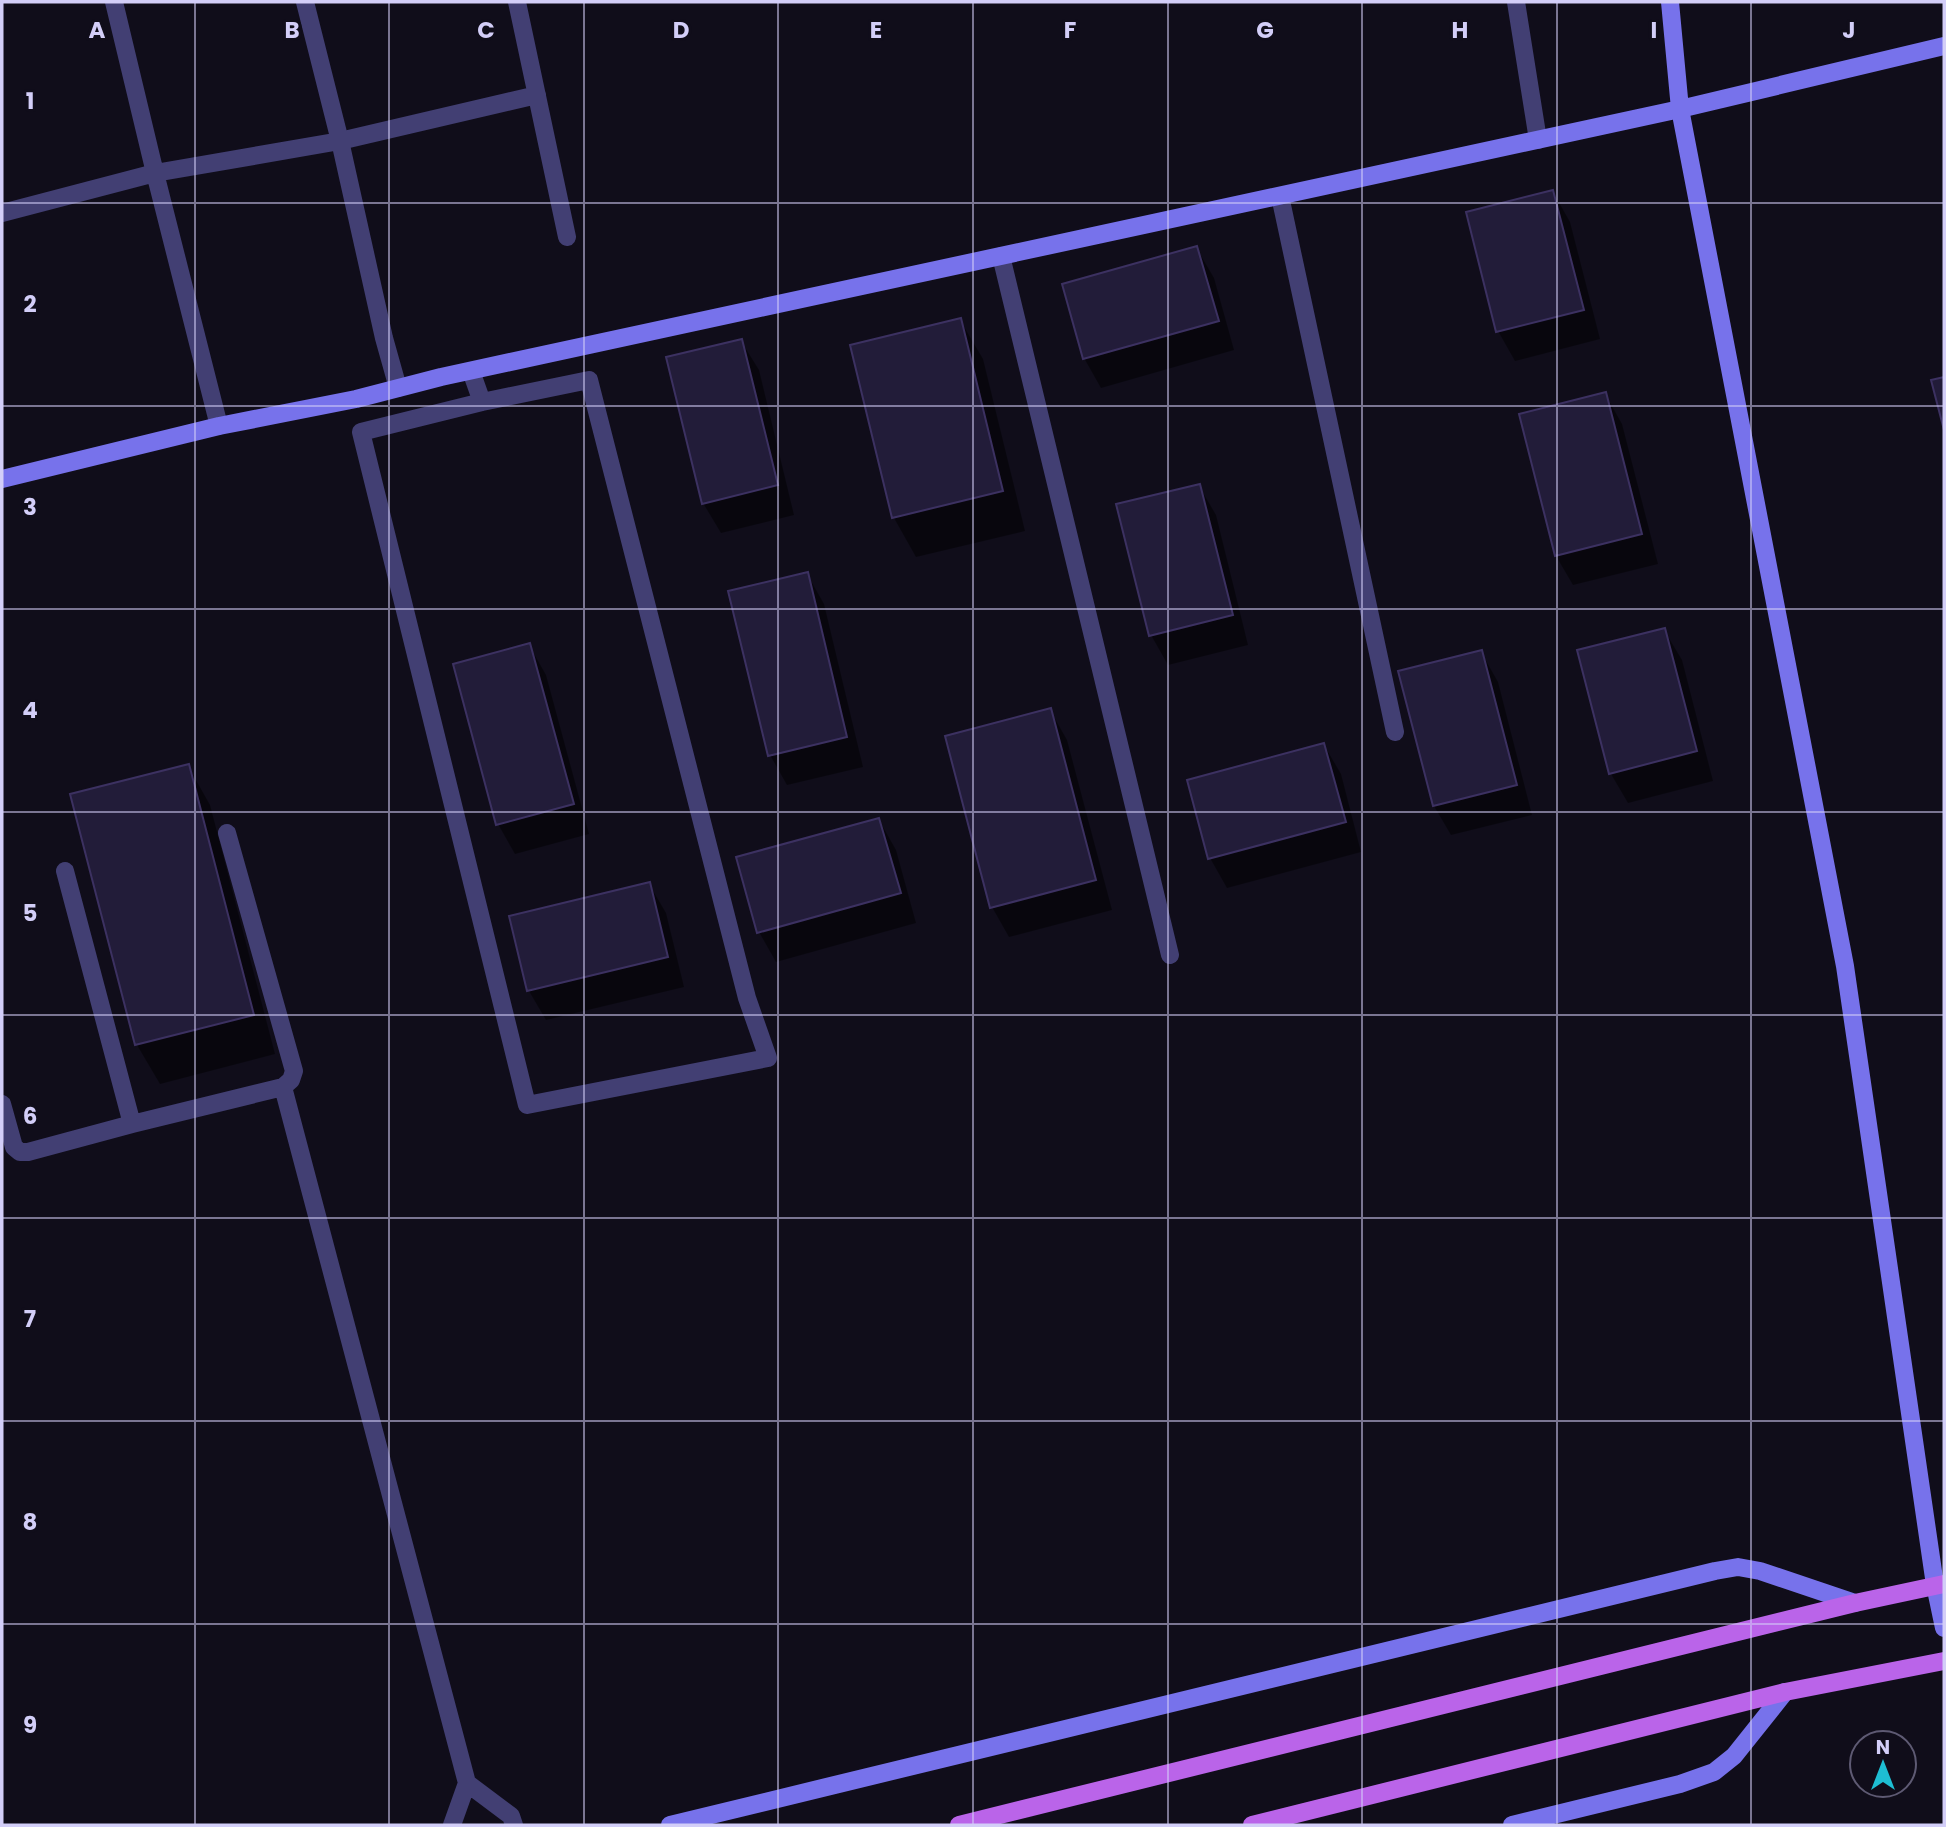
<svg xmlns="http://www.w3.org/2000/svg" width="1946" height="1827" font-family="Poppins,sans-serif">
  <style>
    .shadow { fill: #0007 }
    .building { fill: #221c39; stroke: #3c3161; stroke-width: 2 }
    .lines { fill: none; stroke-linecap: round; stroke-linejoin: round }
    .lane { stroke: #423f73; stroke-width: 18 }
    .street { stroke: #423f73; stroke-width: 18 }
    .secondary { stroke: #7772eb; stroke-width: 18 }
    .primary { stroke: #ba64e9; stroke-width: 18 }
    .grid { fill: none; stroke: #d3cef8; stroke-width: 2; stroke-opacity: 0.55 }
    .grid-label { font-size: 23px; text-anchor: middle; font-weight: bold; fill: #d3cef8; stroke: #100d1a; stroke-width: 6; stroke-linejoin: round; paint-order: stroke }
  </style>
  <rect width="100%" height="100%" fill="#100d1a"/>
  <path class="shadow" d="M 1553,192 L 1570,222 L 1600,339 L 1515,361 L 1498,331 Z
    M 1197,249 L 1214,278 L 1234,350 L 1101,388 L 1084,358 Z
    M 960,320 L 983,359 L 1025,531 L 916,557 L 894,518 L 852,346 Z
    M 741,341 L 759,370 L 794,515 L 721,533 L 703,503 Z
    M 1605,394 L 1622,424 L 1658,564 L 1573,585 L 1556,556 L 1521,415 Z
    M 1199,486 L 1216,515 L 1248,645 L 1168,665 L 1151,635 Z
    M 807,574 L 824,604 L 863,767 L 787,785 L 770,755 Z
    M 1664,630 L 1682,660 L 1713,781 L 1628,803 L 1611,774 Z
    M 529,645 L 546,675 L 589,834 L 515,854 L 498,824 Z
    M 1481,652 L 1498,682 L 1532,815 L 1451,835 L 1434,806 L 1400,672 Z
    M 1050,710 L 1067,740 L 1112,910 L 1009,937 L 992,907 Z
    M 1324,745 L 1341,774 L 1361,852 L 1227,888 L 1210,858 Z
    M 188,766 L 210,805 L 275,1054 L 160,1084 L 137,1045 L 72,795 Z
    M 879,820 L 896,850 L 916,923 L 776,962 L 759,932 Z
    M 649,884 L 666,913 L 684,987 L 546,1020 L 529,991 L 511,917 Z"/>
  <path class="building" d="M 1553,190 L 1584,310 L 1496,332 L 1466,212 Z
    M 1197,246 L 1219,321 L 1083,359 L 1062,284 Z
    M 961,318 L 1003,491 L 892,518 L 850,345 Z
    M 742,339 L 778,485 L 702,504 L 666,357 Z
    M 1944,377 L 1944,430 L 1931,380 Z
    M 1606,392 L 1642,534 L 1555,556 L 1519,414 Z
    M 1200,484 L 1233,615 L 1149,636 L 1116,504 Z
    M 808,572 L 847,737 L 768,756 L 728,591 Z
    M 1665,628 L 1697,751 L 1609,774 L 1577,650 Z
    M 530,643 L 574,804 L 496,825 L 453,664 Z
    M 1482,650 L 1517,785 L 1433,806 L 1398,671 Z
    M 1051,708 L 1096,880 L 990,908 L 945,736 Z
    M 1324,743 L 1346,822 L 1208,859 L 1187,780 Z
    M 189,764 L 254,1015 L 135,1045 L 70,794 Z
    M 879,818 L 901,893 L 757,933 L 736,857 Z
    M 650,882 L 668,957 L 527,991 L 509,916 Z"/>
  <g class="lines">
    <path class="lane" d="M 114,2 L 155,173 L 219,426
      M 305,2 L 340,141 L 384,338 L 398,388
      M 517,2 L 567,237
      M 1516,2 L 1538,140
      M 2,213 L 155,173 L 340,141 L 537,95"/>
    <path class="street" d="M 1280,196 L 1395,732
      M 1001,256 L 1170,955
      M 471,371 L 482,402
      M 589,380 L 747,998 L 768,1058 L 527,1105 L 361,432 L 482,402 Z
      M 227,833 L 294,1071 L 291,1080 L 283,1087 L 467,1783 L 452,1825
      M 65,871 L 132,1124
      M 2,1104 L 14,1147 L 20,1152 L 28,1152 L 132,1124 L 283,1087
      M 467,1783 L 511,1816 L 514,1825"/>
    <path class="secondary" d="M 1670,2 L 1680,109 L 1845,966 L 1935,1585 L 1944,1628
      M 2,479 L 219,426 L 356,399 L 441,377 L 1680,109 L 1944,46
      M 670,1825 L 1715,1571 L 1738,1567 L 1760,1571 L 1855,1603
      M 1512,1825 L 1680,1784 L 1714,1772 L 1734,1756 L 1785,1692"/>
    <path class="primary" d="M 959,1825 L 1855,1603 L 1944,1584
      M 1252,1825 L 1785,1692 L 1944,1661"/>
  </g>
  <path class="grid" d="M 195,2 L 195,1825M 389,2 L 389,1825M 584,2 L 584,1825M 778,2 L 778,1825M 973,2 L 973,1825M 1168,2 L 1168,1825M 1362,2 L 1362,1825M 1557,2 L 1557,1825M 1751,2 L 1751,1825M 2,203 L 1944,203M 2,406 L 1944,406M 2,609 L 1944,609M 2,812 L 1944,812M 2,1015 L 1944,1015M 2,1218 L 1944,1218M 2,1421 L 1944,1421M 2,1624 L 1944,1624"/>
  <g class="grid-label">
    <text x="97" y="38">A</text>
    <text x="292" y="38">B</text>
    <text x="486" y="38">C</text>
    <text x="681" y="38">D</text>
    <text x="876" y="38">E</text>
    <text x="1070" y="38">F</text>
    <text x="1265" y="38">G</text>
    <text x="1460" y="38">H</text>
    <text x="1654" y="38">I</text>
    <text x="1849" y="38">J</text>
    <text x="30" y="109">1</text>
    <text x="30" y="312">2</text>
    <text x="30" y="515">3</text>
    <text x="30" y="718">4</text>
    <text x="30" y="921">5</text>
    <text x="30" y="1124">6</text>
    <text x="30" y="1327">7</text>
    <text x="30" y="1530">8</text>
    <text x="30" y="1733">9</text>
  </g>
  <rect width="1946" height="1827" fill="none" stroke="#d3cef8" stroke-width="7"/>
  <g transform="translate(1883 1764)"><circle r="33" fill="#100d1a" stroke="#5e5a73" stroke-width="2"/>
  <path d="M0-5L12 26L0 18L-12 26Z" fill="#1ebed3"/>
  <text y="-10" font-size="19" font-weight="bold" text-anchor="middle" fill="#d3cef8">N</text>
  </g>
</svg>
